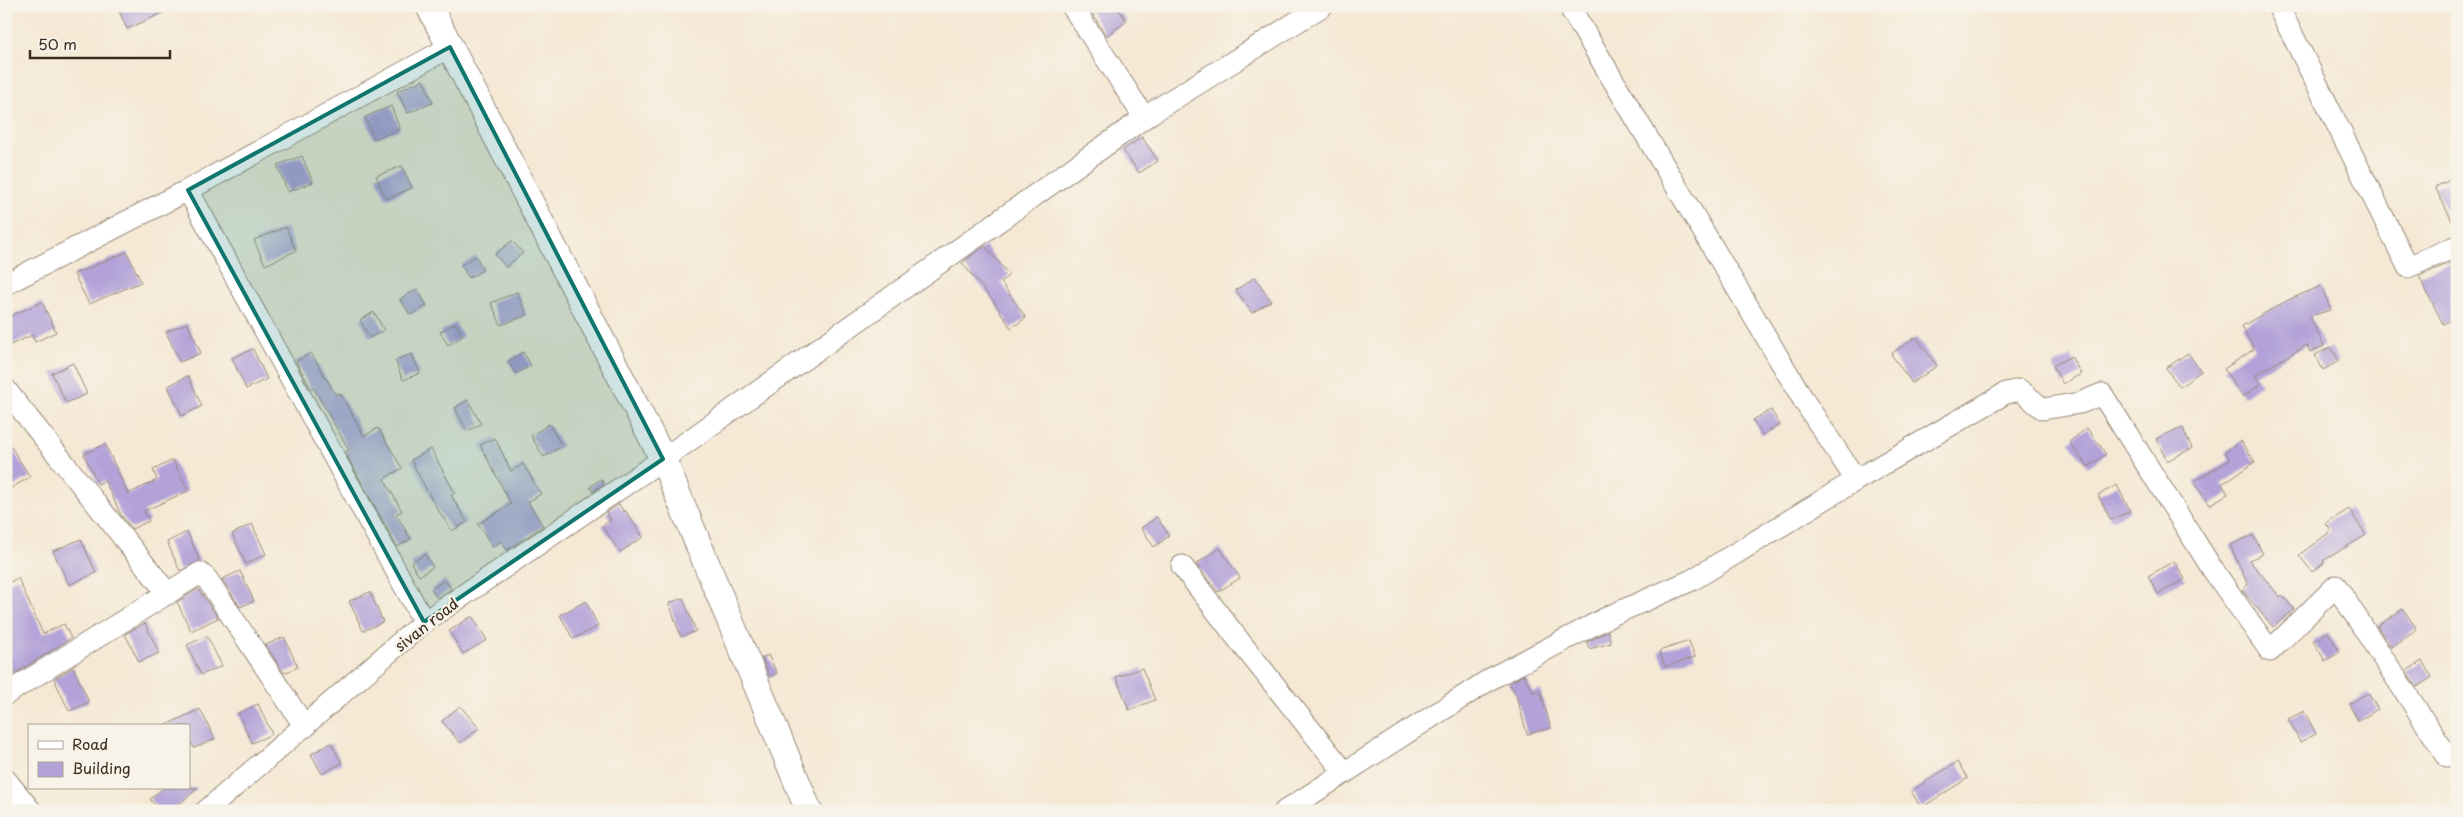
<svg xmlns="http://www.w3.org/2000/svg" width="2463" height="817" font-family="'Playpen Sans',sans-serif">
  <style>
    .building { fill: #b2a2d8 }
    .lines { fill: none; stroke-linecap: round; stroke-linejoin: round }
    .minor-casing { stroke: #988979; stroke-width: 23 }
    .tertiary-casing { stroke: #988979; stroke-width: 28 }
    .minor { stroke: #fff; stroke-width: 21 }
    .tertiary { stroke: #fff; stroke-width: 26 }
    .marked { fill: #0f766e; fill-opacity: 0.2; stroke: #0f766e; stroke-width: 4; stroke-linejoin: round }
    .labels { text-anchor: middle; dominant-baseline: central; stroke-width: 4.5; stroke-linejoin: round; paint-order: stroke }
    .street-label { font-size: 15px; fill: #3b2a1e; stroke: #f7f3e8 }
  </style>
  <rect width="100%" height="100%" fill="#f7f3e8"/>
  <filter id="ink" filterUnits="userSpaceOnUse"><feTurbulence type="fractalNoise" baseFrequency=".02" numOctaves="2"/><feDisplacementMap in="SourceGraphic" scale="10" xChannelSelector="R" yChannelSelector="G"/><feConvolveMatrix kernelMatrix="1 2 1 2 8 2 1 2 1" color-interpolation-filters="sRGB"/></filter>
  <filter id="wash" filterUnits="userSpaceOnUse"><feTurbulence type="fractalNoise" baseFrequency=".0096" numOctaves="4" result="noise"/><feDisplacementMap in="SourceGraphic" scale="20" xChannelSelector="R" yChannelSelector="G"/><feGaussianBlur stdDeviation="1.12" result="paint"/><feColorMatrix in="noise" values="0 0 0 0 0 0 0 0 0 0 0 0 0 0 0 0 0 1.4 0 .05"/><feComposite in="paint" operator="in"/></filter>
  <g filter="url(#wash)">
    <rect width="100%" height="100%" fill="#f5e8d4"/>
    <g id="blocks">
      <path class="building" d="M 117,6 L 178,6 L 127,29 Z
        M 1095,6 L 1116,6 L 1127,21 L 1106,36 L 1090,10 Z
        M 423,80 L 433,103 L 407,113 L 397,91 Z
        M 391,106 L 400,129 L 374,139 L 365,117 Z
        M 1142,137 L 1158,161 L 1139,173 L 1123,150 Z
        M 302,156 L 313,182 L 288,192 L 277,165 Z
        M 402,166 L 412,188 L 386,199 L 376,176 Z
        M 2457,177 L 2457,231 L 2435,187 Z
        M 286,227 L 296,251 L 265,265 L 254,240 Z
        M 512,241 L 523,253 L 506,267 L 495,254 Z
        M 985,246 L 1009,275 L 1001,282 L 1026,318 L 1011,328 L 994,302 L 962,263 Z
        M 127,252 L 141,282 L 89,304 L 74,274 Z
        M 476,256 L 483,270 L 469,278 L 461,265 Z
        M 2452,262 L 2457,271 L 2457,317 L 2443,324 L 2419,276 Z
        M 1255,277 L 1271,301 L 1252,313 L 1236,290 Z
        M 2321,286 L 2331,310 L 2310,316 L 2324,346 L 2310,352 L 2307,345 L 2255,375 L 2261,384 L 2243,397 L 2224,369 L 2254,349 L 2242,326 L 2288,300 Z
        M 417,289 L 427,306 L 410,315 L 400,299 Z
        M 517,292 L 527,315 L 501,325 L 491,303 Z
        M 42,302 L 56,332 L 35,342 L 32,335 L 6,347 L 6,318 Z
        M 374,312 L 384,330 L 370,338 L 360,320 Z
        M 187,323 L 201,353 L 180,362 L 166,332 Z
        M 455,323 L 463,336 L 448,345 L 440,332 Z
        M 1916,337 L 1937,366 L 1912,383 L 1891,354 Z
        M 2331,347 L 2339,361 L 2323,370 L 2315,355 Z
        M 253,349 L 267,379 L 246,389 L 232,358 Z
        M 523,352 L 531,365 L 516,374 L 508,361 Z
        M 311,353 L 336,395 L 340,393 L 364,436 L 378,428 L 402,468 L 384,479 L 402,511 L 396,514 L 411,539 L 397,547 L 345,452 L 349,450 L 313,387 L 311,389 L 296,361 Z
        M 2188,353 L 2201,371 L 2180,387 L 2166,368 Z
        M 412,354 L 420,373 L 403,380 L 395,360 Z
        M 2071,356 L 2081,374 L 2063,384 L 2053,366 Z
        M 73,363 L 87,394 L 66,403 L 52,373 Z
        M 188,376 L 202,406 L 182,416 L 168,386 Z
        M 468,400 L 481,424 L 467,431 L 455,408 Z
        M 1771,410 L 1780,425 L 1762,435 L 1753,420 Z
        M 549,424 L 562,446 L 544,457 L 531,436 Z
        M 2182,427 L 2192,448 L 2167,461 L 2156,439 Z
        M 2087,428 L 2106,454 L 2088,467 L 2069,442 Z
        M 495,438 L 511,471 L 523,464 L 541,494 L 528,502 L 543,526 L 507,550 L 501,541 L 493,547 L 478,524 L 511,504 L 480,445 Z
        M 6,439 L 30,477 L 6,491 Z
        M 2241,441 L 2255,462 L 2222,484 L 2228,494 L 2209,505 L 2194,481 L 2230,460 L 2225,452 Z
        M 105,444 L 128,494 L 157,480 L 153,470 L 173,460 L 188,491 L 144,511 L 149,521 L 132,529 L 121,515 L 105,481 L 98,484 L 84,454 Z
        M 431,449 L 455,493 L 451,495 L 467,522 L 452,531 L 434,504 L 411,460 Z
        M 601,479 L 604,484 L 593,492 L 590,487 Z
        M 2117,485 L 2130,511 L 2111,520 L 2098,495 Z
        M 619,504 L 624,512 L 625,510 L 643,537 L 620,552 L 602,526 L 611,520 L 606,513 Z
        M 2349,509 L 2366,535 L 2323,561 L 2324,563 L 2312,572 L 2299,555 L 2331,531 L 2326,523 Z
        M 1157,517 L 1169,536 L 1154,547 L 1141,528 Z
        M 252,524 L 266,554 L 246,564 L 232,534 Z
        M 187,532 L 200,561 L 180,571 L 167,542 Z
        M 2253,535 L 2263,554 L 2249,560 L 2280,597 L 2282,595 L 2294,609 L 2273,627 L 2242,590 L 2248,585 L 2230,545 Z
        M 81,539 L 96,573 L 69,585 L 53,551 Z
        M 1220,548 L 1240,578 L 1218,592 L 1196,564 Z
        M 425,554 L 433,567 L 419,576 L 411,563 Z
        M 2174,561 L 2185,579 L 2158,594 L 2148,576 Z
        M 240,571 L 254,601 L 240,607 L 222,579 Z
        M 18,578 L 43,634 L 64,624 L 71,638 L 14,674 L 6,657 L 6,584 Z
        M 445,580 L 451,589 L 437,598 L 431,589 Z
        M 198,589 L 218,618 L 191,631 L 177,602 Z
        M 370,592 L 383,622 L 363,631 L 349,601 Z
        M 683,598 L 696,631 L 681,637 L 669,603 Z
        M 586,601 L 598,626 L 573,639 L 560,615 Z
        M 2403,609 L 2417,629 L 2391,647 L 2377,626 Z
        M 472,616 L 487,640 L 463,654 L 449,631 Z
        M 145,623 L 159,653 L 139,662 L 125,634 Z
        M 1608,631 L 1611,643 L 1589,649 L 1587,642 Z
        M 2328,632 L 2340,652 L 2325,661 L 2313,641 Z
        M 207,636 L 222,666 L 201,675 L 187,645 Z
        M 284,637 L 298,667 L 284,673 L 266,645 Z
        M 1689,641 L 1695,657 L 1665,667 L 1659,651 Z
        M 768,655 L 777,673 L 770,677 L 762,658 Z
        M 2422,661 L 2432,677 L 2417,687 L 2406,671 Z
        M 73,667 L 89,702 L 69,711 L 54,679 Z
        M 1142,668 L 1155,700 L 1129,710 L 1116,677 Z
        M 1524,675 L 1533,692 L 1540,690 L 1551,728 L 1527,734 L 1516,695 L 1509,683 Z
        M 2368,693 L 2378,709 L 2358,721 L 2349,704 Z
        M 258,704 L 272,734 L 252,743 L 238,713 Z
        M 460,706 L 479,728 L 460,743 L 442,721 Z
        M 200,709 L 215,739 L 194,748 L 189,738 L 189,726 L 164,726 Z
        M 2304,711 L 2316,734 L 2300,742 L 2288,719 Z
        M 331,743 L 342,763 L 322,774 L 311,754 Z
        M 1957,762 L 1968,778 L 1921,808 L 1911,791 Z
        M 163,788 L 198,788 L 171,811 L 159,811 L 150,799 Z"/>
    </g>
  </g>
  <g filter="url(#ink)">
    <use href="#blocks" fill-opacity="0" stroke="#988979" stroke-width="1"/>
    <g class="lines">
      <defs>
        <path id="minor" d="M 1072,6 L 1144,117
          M 1569,6 L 1806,404 L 1856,480 L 2006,393 L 2020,390 L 2043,409 L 2080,403 L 2102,394 L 2213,570 L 2270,651 L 2336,586 L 2447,756
          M 2278,6 L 2408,267 L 2457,246
          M 188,190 L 424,622
          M 6,284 L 188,190 L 450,47
          M 6,390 L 168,594
          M 1182,566 L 1237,638 L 1345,773
          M 6,694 L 200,573 L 207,579 L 305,727
          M 6,780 L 31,811
          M 206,811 L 424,622 L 663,459 L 1151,113 L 1322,6
          M 1285,811 L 1492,678 L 1612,615 L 1692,580 L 1856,480"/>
        <path id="tertiary" d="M 429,6 L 663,459 L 809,811"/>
      </defs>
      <use href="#minor" class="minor-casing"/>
      <use href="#tertiary" class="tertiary-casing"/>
      <use href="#minor" class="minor"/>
      <use href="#tertiary" class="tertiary"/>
    </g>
  </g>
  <path class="marked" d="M 450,47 L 663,459 L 424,622 L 188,190 Z"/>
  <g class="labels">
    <g class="street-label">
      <text transform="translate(426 624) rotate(-38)">sivan road</text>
    </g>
  </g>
  <rect width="2463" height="817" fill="none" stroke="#f7f3e8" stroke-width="25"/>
  <rect x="28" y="724" width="162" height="65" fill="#f7f3e8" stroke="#aca397"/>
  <rect x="38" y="741" width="25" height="8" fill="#ffffff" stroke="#aca397"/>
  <text x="72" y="750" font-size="15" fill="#3b2a1e">Road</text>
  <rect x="38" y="762" width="25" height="15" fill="#b2a2d8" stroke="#aca397"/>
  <text x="72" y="774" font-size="15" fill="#3b2a1e">Building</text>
  <path d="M30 50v8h140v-8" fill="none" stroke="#3b2a1e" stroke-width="2.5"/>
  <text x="38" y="50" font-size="15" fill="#3b2a1e" stroke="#f7f3e8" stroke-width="4" paint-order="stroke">50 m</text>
</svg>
